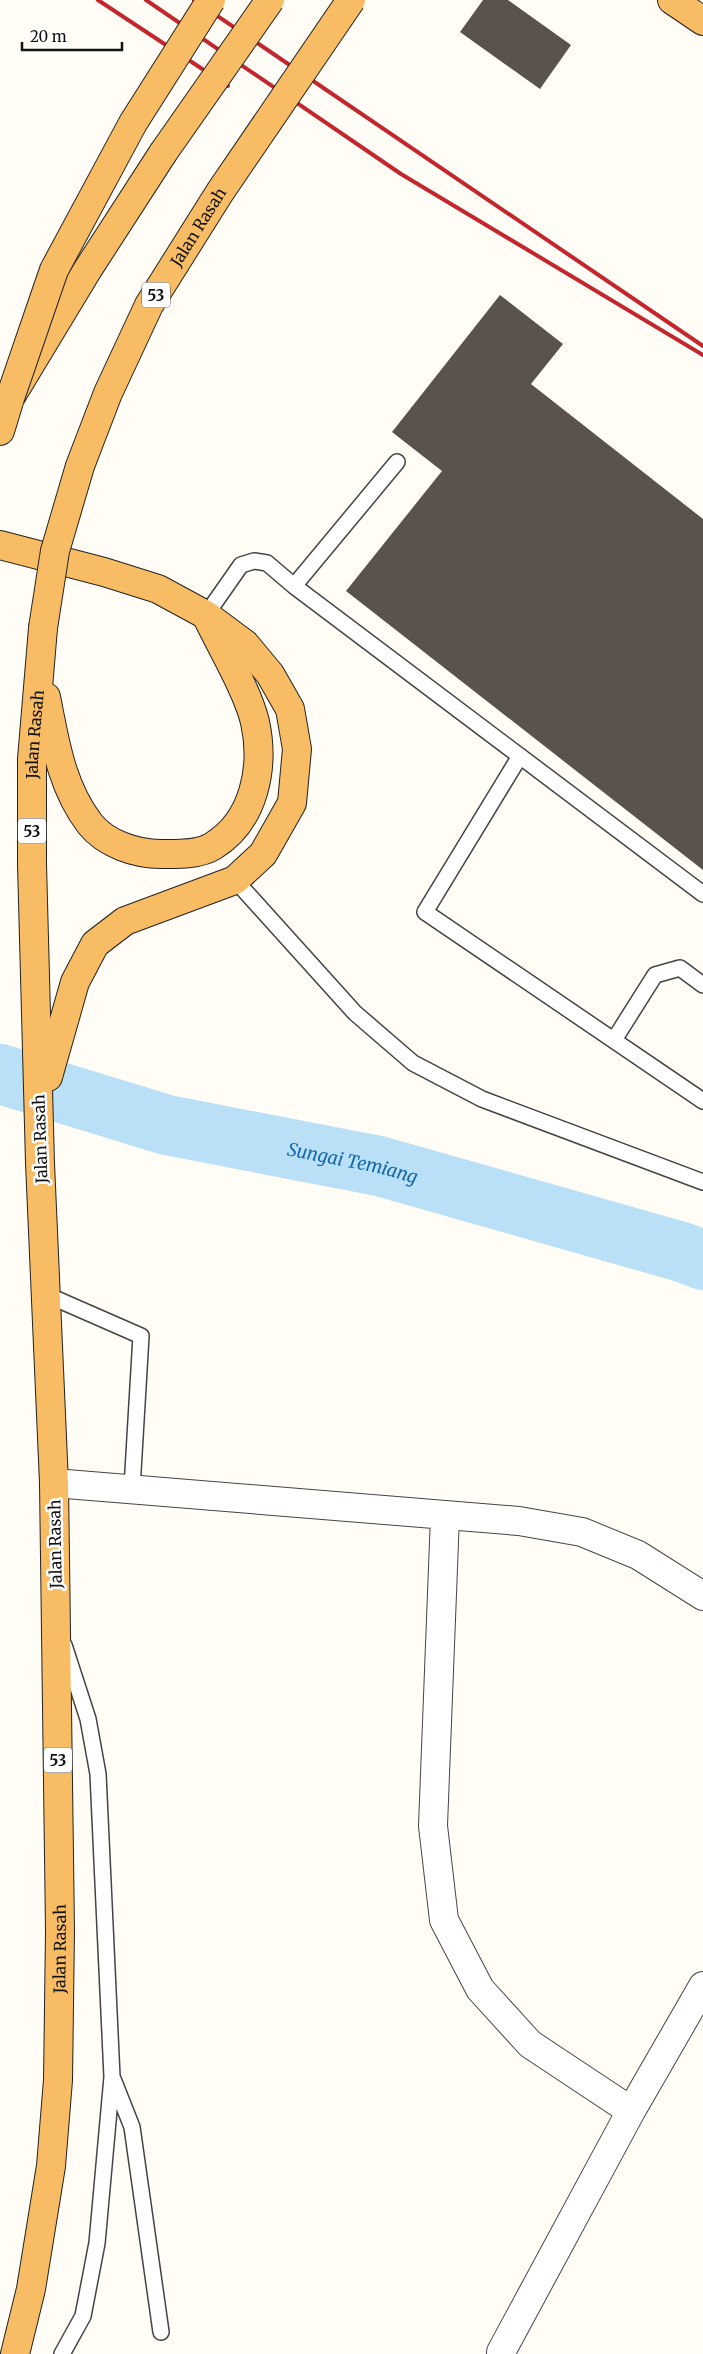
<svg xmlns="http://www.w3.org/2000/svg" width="703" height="2354" font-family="Merriweather,serif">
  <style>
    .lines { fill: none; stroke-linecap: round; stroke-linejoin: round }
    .river { stroke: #b9e0f7; stroke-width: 60 }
    .building { fill: #5a524d }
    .service-casing { stroke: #444; stroke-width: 18 }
    .minor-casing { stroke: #444; stroke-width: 30 }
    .trunk-casing { stroke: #222; stroke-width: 30 }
    .service { stroke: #fff; stroke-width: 15 }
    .minor { stroke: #fff; stroke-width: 28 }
    .trunk { stroke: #f7bc64; stroke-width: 28 }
    .rail { stroke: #c4262e; stroke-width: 4 }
    .trunk-bridge-casing { stroke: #222; stroke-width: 30; stroke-linecap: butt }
    .trunk-bridge { stroke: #f7bc64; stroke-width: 28 }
    .labels { text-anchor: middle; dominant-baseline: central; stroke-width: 5; stroke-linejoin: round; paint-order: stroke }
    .shield { fill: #fff; stroke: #585858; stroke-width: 1 }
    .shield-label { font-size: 15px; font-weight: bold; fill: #111 }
    .street-label { font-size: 16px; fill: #111; stroke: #fff }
    .water-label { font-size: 18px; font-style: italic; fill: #1768a6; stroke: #fff }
  </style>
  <rect width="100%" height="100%" fill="#fffdf5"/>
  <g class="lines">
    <path class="river" id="s1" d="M 0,1074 L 167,1125 L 379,1166 L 682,1252 L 703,1260"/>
  </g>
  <path class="building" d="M 483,0 L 508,0 L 571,45 L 540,89 L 460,32 Z
    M 500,295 L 563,344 L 531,384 L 703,519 L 703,870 L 346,591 L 442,471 L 392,432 Z"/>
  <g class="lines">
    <defs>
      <path id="service" d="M 294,586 L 397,462
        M 206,615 L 241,565 L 254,561 L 267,563 L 294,586 L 703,894
        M 520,756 L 425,912 L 703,1101
        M 235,880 L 355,1013 L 413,1063 L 482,1099 L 703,1182
        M 614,1040 L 655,975 L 680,968 L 703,985
        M 45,1294 L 141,1336 L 132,1488
        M 113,2079 L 132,2127 L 161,2332
        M 62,2354 L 83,2316 L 97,2243 L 112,2077 L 98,1774 L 88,1719 L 64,1645"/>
      <path id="minor" d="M 54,1483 L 519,1521 L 582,1532 L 638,1555 L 703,1596
        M 445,1516 L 433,1826 L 444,1920 L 480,1989 L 530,2044 L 631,2111
        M 501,2352 L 631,2111 L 703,1986"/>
      <g id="trunk">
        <path d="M 672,0 L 703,21"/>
        <path d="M 0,431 L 10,398 L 88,269 L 163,153"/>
        <path d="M 0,545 L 104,572 L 158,589 L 206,615 L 245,644 L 270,674 L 290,709 L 297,749 L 292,803 L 263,854 L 235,880 L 125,921 L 95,944 L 75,982 L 48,1077"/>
        <path d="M 46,697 C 55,742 61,786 90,824 C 106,844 136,854 161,854 C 176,854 199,855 213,846 C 254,821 265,768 255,722 C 248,692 222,648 208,619"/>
        <path id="s2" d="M 15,2354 L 31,2289 L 51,2166 L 58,2080 L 60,1931 L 54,1483 L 40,1163 L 32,864 L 32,759 L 43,628"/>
      </g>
    </defs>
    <use href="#service" class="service-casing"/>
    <use href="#minor" class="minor-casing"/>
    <use href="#trunk" class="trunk-casing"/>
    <use href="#service" class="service"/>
    <use href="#minor" class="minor"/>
    <use href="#trunk" class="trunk"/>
    <path class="rail" d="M 98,0 L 228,86
      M 146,0 L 401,174 L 703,355
      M 194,0 L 703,346"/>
    <defs>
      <g id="trunk-bridge">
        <path d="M 163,153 L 270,0"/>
        <path d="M 10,398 L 54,270 L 133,123 L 211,0"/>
        <path id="s3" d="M 43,628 L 55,551 L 80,466 L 108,393 L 149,305 L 220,192 L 351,0"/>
      </g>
    </defs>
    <use href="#trunk-bridge" class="trunk-bridge-casing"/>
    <use href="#trunk-bridge" class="trunk-bridge"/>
  </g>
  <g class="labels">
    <g class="shield">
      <rect x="142" y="282.5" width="28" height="25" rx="4"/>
      <rect x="18" y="818.5" width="28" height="25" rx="4"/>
      <rect x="44" y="1747.5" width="28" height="25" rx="4"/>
    </g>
    <g class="shield-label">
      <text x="156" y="295">53</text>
      <text x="32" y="831">53</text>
      <text x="58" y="1760">53</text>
    </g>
    <g class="street-label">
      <text stroke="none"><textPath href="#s3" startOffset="434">Jalan Rasah</textPath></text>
      <text stroke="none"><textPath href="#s2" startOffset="1624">Jalan Rasah</textPath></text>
      <text transform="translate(40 1139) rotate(-92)">Jalan Rasah</text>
      <text transform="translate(55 1544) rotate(-91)">Jalan Rasah</text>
      <text stroke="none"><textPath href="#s2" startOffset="409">Jalan Rasah</textPath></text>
    </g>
    <g class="water-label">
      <text stroke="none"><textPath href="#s1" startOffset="364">Sungai Temiang</textPath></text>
    </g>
  </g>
  <path d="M22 42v8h100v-8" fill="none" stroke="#111111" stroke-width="2.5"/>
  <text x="30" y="42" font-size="15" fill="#111111" stroke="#ffffff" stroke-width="4" paint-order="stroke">20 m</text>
</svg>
